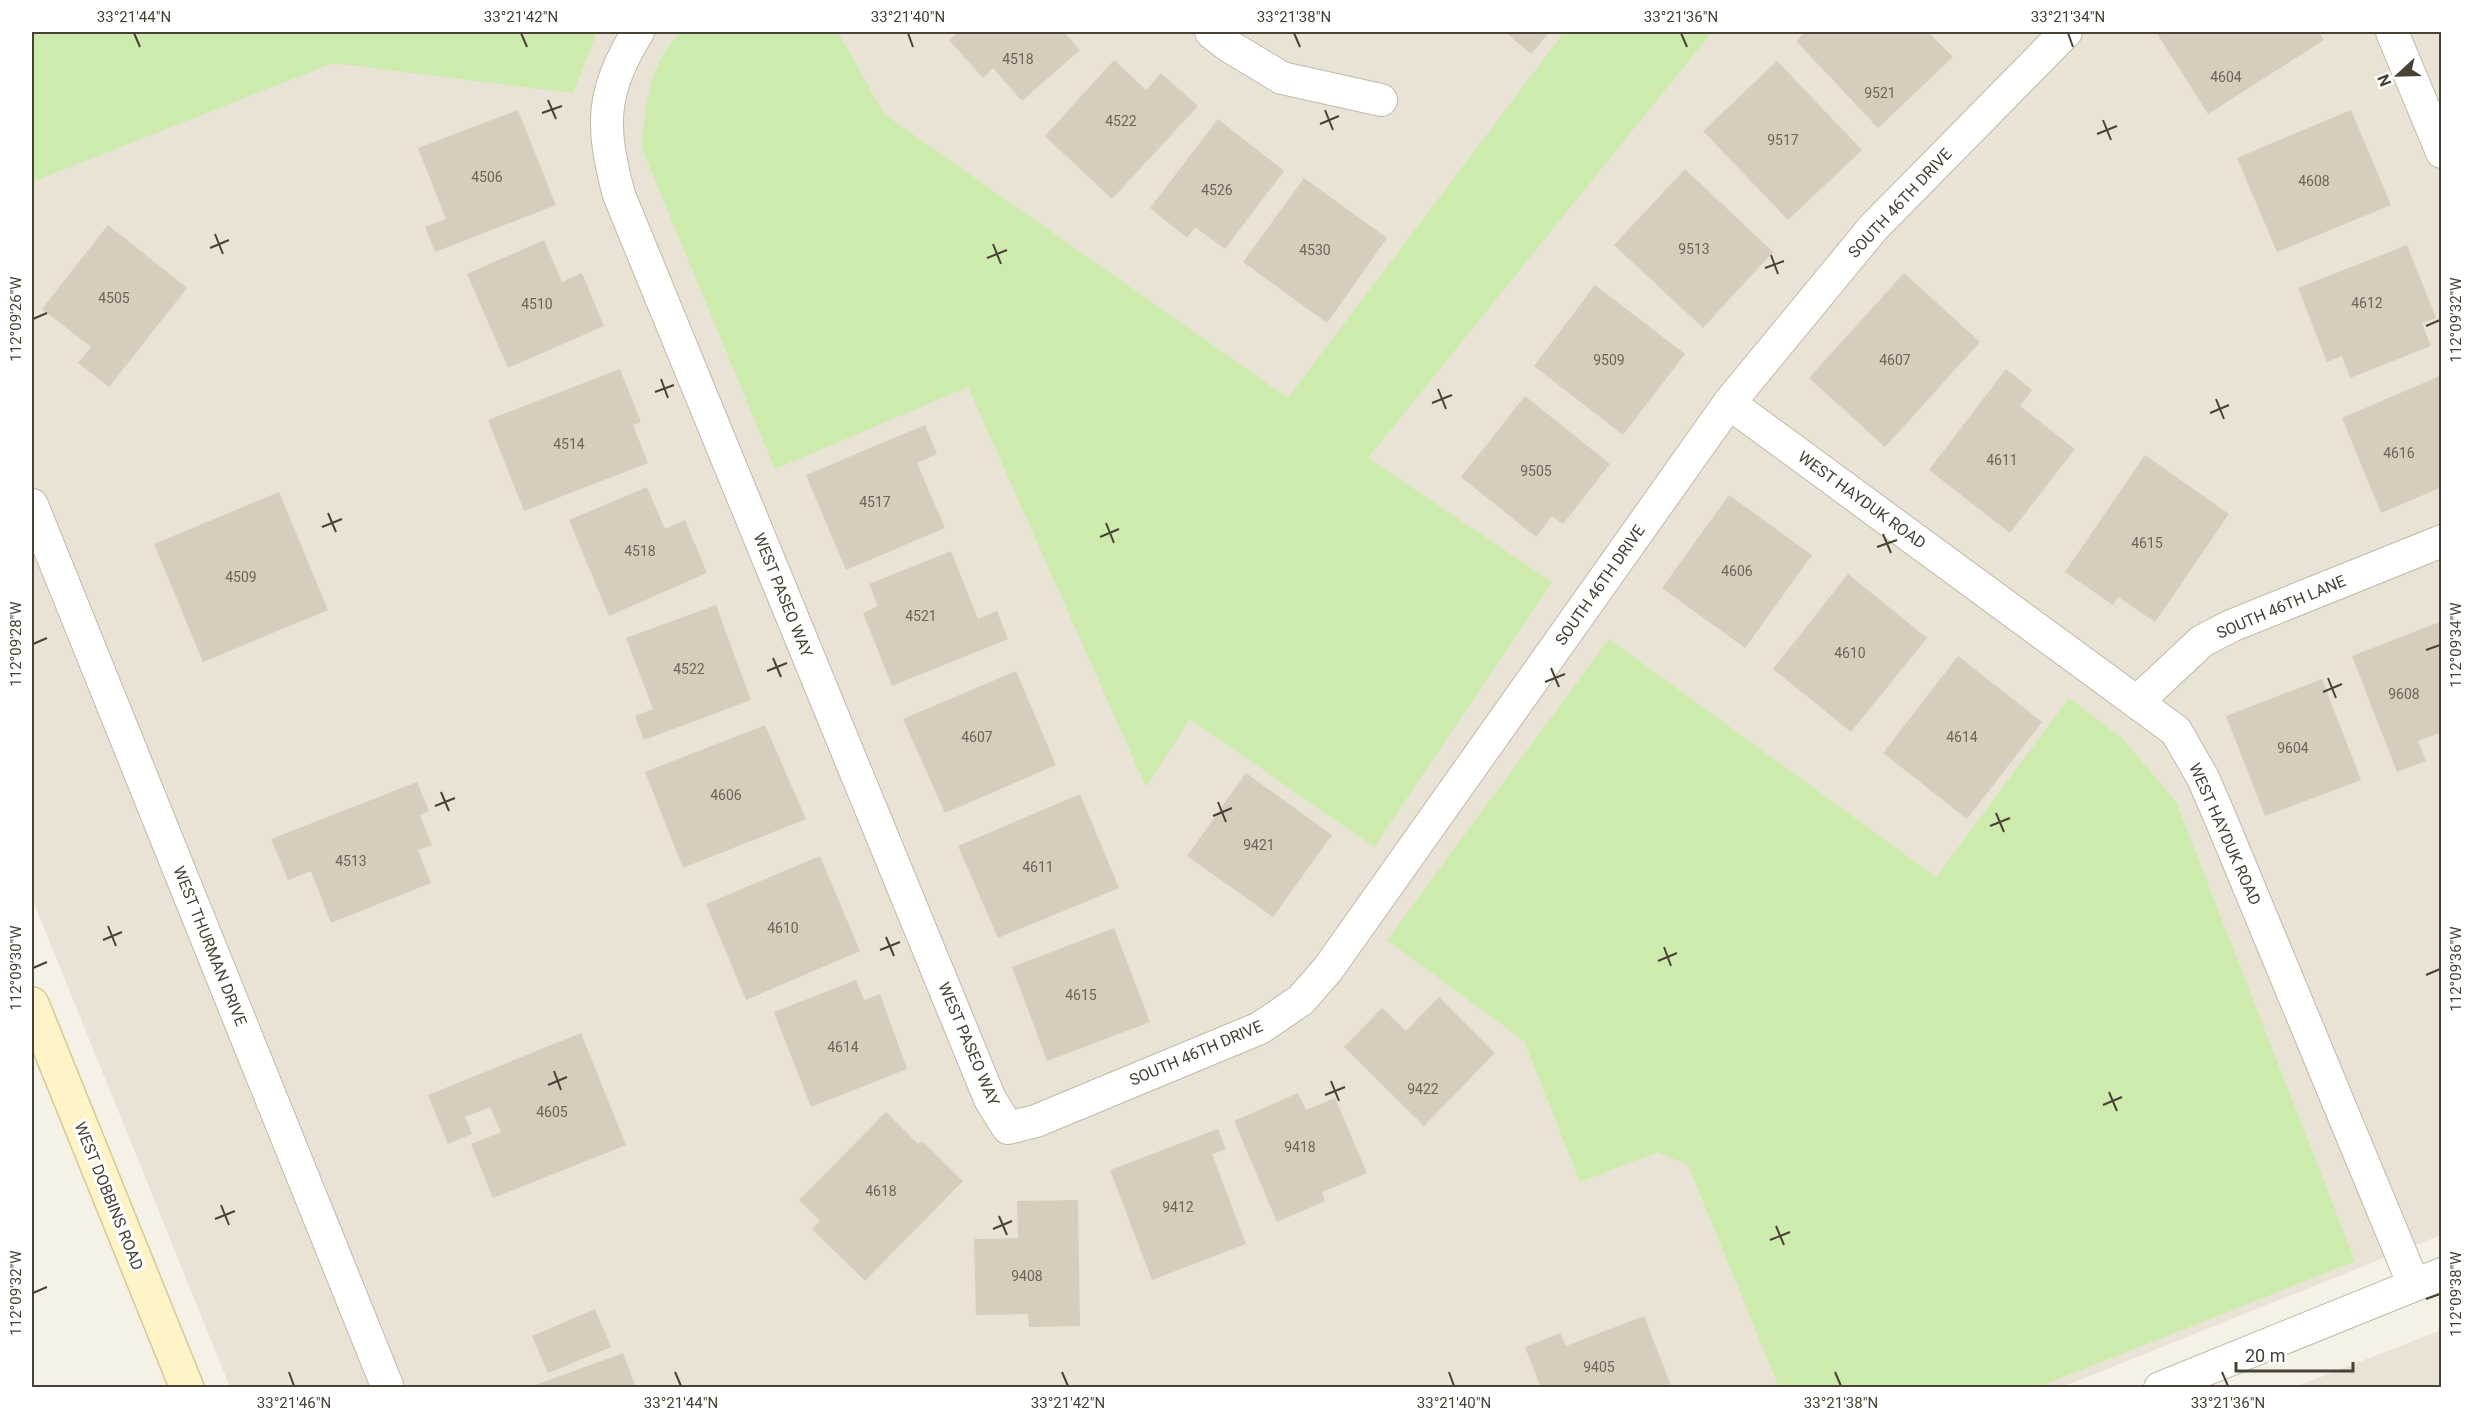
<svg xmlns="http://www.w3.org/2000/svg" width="2473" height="1419" font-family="Roboto,sans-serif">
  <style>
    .residential { fill: #e9e3d5 }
    .green { fill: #cdebad }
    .building { fill: #d7cdbc }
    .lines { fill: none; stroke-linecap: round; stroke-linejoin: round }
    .street-casing { stroke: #c1b9a9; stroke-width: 34 }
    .secondary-casing { stroke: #d8c894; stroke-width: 36 }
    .street { stroke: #fff; stroke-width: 32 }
    .secondary { stroke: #fff4c7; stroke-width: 33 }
    .ticks { fill: none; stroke: #484235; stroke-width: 2 }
    .labels { text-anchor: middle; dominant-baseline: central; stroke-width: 6; stroke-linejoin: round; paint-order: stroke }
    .number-label { font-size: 14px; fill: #6c6557 }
    .street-label { font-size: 16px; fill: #484235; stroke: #fff }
    .neatline { fill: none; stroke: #484235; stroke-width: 2 }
    .ticks-label { font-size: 15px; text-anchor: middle; fill: #484235 }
  </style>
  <rect width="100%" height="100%" fill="#f5f1e7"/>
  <path class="residential" d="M 32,32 L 2441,32 L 2441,1235 L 2062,1387 L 230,1387 L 32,898 Z
    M 2441,1330 L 2441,1387 L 2295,1387 Z"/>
  <path class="green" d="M 32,32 L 597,32 L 573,93 L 333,63 L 32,182 Z
    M 681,32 L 838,32 L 884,114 L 1288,398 L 1564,32 L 1712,32 L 1368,458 L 1552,582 L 1374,847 L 1190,719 L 1146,787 L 968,387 L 775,469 L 642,149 C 644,108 650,61 681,32 Z
    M 1609,639 L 1936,877 L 2069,698 L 2123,739 L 2176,802 L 2355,1261 L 2038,1387 L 1779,1387 L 1688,1165 L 1658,1152 L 1580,1182 L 1524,1041 L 1387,940 Z"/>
  <path class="building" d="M 959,32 L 1064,32 L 1080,50 L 1022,101 L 993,68 L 983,78 L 949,40 Z
    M 1505,32 L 1550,32 L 1531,54 Z
    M 1805,32 L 1928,32 L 1953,57 L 1878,128 L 1796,41 Z
    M 2156,32 L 2319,32 L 2324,40 L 2208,114 Z
    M 1114,60 L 1146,90 L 1161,73 L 1198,106 L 1112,199 L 1045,136 Z
    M 1777,61 L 1862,150 L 1788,220 L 1703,131 Z
    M 518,110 L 556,205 L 435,252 L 425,227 L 446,219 L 418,148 Z
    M 2351,110 L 2391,205 L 2277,252 L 2237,158 Z
    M 1218,119 L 1284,171 L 1225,249 L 1195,227 L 1187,238 L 1150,208 Z
    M 1685,169 L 1773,252 L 1703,328 L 1614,245 Z
    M 1304,178 L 1387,238 L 1327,323 L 1243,262 Z
    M 108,225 L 187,288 L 109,387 L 78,363 L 91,347 L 42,309 Z
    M 544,240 L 562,282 L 582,273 L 604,326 L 508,368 L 467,274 Z
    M 2407,245 L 2436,318 L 2422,323 L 2431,346 L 2350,378 L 2342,356 L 2327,362 L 2298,288 Z
    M 1904,273 L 1980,342 L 1885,447 L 1809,378 Z
    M 1595,285 L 1685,354 L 1623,435 L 1534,366 Z
    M 620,369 L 641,422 L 633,425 L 648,463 L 524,511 L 488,420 Z
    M 2006,369 L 2032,390 L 2020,406 L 2075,449 L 2010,533 L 1929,470 Z
    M 2442,375 L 2442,487 L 2381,513 L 2342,418 Z
    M 1525,396 L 1610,464 L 1563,524 L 1552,516 L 1536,537 L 1461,477 Z
    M 925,425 L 937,454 L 917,463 L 945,528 L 846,570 L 806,475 Z
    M 2145,455 L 2229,514 L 2155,622 L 2118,597 L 2113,605 L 2065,572 Z
    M 647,487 L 665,529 L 685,520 L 707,573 L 609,616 L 569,520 Z
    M 279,492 L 328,610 L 203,662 L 154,544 Z
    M 1729,495 L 1812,555 L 1745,648 L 1662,588 Z
    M 951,551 L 978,619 L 997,611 L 1008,639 L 892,686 L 863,613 L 878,606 L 869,584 Z
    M 1848,574 L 1927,638 L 1851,732 L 1773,669 Z
    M 716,605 L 751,700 L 644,740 L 635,716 L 653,709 L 626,638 Z
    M 2442,621 L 2442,732 L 2418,741 L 2426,761 L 2397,772 L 2352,656 Z
    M 1958,656 L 2042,722 L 1967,819 L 1883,753 Z
    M 1016,671 L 1056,765 L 945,813 L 903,719 Z
    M 2322,679 L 2361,780 L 2265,816 L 2226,716 Z
    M 765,725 L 806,819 L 683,868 L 645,772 Z
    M 1246,773 L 1332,835 L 1273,917 L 1187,856 Z
    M 417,782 L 429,811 L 420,815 L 432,845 L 418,850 L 431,883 L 331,923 L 311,871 L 288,880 L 271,839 Z
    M 1080,794 L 1119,888 L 998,938 L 958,846 Z
    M 820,856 L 860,951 L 746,1000 L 706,904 Z
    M 1114,928 L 1150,1022 L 1047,1061 L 1012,967 Z
    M 856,980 L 864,1000 L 880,994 L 907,1069 L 811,1107 L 774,1012 Z
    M 1439,997 L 1495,1053 L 1424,1126 L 1344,1047 L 1382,1008 L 1406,1031 Z
    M 581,1033 L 626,1145 L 493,1198 L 471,1144 L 501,1132 L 490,1107 L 465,1117 L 472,1134 L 448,1144 L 428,1095 Z
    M 1298,1093 L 1306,1110 L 1335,1098 L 1367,1173 L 1322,1192 L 1325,1201 L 1277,1222 L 1234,1121 Z
    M 886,1112 L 918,1144 L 922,1141 L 963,1181 L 865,1281 L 812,1229 L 820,1221 L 799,1200 Z
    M 1218,1129 L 1226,1149 L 1212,1154 L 1246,1244 L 1152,1280 L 1110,1170 Z
    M 1078,1200 L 1080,1326 L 1029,1327 L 1028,1314 L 976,1315 L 974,1239 L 1018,1238 L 1017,1201 Z
    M 595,1309 L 611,1347 L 548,1373 L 532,1336 Z
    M 1644,1316 L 1672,1388 L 1541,1388 L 1525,1347 L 1560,1333 L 1566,1346 Z
    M 623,1353 L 636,1388 L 530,1388 L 530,1387 Z"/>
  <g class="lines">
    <defs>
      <path id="street" d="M 638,32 C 600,92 601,128 619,195 L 990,1099 L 1008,1128 L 1036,1121 L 1260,1028 L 1301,1000 L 1328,969 L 1729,403 L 1873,228 L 2066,32
        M 1211,32 L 1229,46 L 1282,78 L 1381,100
        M 2392,32 L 2442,152
        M 1729,403 L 2176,731 L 2203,778 L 2222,822 L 2414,1285
        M 32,505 L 388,1388
        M 2138,701 L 2202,641 L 2231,626 L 2442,541
        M 2160,1388 L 2442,1274"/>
      <path id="secondary" d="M 32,1004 L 187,1388"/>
    </defs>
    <use href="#street" class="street-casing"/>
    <use href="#secondary" class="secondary-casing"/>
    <use href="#street" class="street"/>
    <use href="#secondary" class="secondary"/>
  </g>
  <path class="ticks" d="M 134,33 L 140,47M 521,33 L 527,47M 908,33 L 913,47M 1294,33 L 1300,47M 1681,33 L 1687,47M 2068,33 L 2073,47M 548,100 L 556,119M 1325,110 L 1333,130M 542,113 L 562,106M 2103,120 L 2111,140M 1320,124 L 1339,116M 2097,134 L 2117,126M 215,234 L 223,254M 993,244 L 1001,264M 210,248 L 229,240M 1771,255 L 1778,274M 987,258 L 1007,250M 1765,268 L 1784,261M 33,319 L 47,313M 2426,326 L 2440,320M 661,379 L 668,398M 1438,389 L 1446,409M 655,392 L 674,385M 2216,399 L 2224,419M 1432,403 L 1452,395M 2210,413 L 2229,405M 328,513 L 336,532M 1106,523 L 1114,543M 322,527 L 342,519M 1883,534 L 1891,553M 1100,537 L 1119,529M 1877,547 L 1897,540M 33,644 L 47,638M 2426,650 L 2440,645M 773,658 L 781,677M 1551,668 L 1559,687M 767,671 L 787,663M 2328,678 L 2336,698M 1545,682 L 1565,674M 2323,692 L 2342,684M 441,792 L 449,811M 1218,802 L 1226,822M 435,806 L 455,798M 1996,813 L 2004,832M 1213,816 L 1232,808M 1990,826 L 2010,818M 108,926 L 116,946M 886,937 L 894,956M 103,940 L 122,932M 1664,947 L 1671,966M 880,950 L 900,942M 1658,961 L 1677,953M 33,968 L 47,962M 2426,975 L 2440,969M 554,1071 L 561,1090M 1331,1081 L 1339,1101M 548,1085 L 567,1077M 2109,1092 L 2117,1111M 1325,1095 L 1345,1087M 2103,1105 L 2122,1097M 221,1205 L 229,1225M 999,1216 L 1007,1235M 215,1219 L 235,1211M 1776,1226 L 1784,1245M 993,1229 L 1012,1221M 1770,1240 L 1790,1232M 33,1293 L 47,1287M 2426,1299 L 2440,1294M 289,1372 L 294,1386M 675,1372 L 681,1386M 1062,1372 L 1068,1386M 1449,1372 L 1454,1386M 1835,1372 L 1841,1386M 2222,1372 L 2228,1386"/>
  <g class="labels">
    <g class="number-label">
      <text x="1018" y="59">4518</text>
      <text x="2226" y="77">4604</text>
      <text x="1880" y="93">9521</text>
      <text x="1121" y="121">4522</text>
      <text x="1783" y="140">9517</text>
      <text x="487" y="177">4506</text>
      <text x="2314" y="181">4608</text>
      <text x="1217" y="190">4526</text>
      <text x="1694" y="249">9513</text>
      <text x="1315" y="250">4530</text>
      <text x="114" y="298">4505</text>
      <text x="2367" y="303">4612</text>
      <text x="537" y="304">4510</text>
      <text x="1609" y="360">9509</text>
      <text x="1895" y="360">4607</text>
      <text x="569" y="444">4514</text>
      <text x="2399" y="453">4616</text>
      <text x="2002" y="460">4611</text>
      <text x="1536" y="471">9505</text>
      <text x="875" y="502">4517</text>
      <text x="2147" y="543">4615</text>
      <text x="640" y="551">4518</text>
      <text x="1737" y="571">4606</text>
      <text x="241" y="577">4509</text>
      <text x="921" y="616">4521</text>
      <text x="1850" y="653">4610</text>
      <text x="689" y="669">4522</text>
      <text x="2404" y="694">9608</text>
      <text x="977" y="737">4607</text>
      <text x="1962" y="737">4614</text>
      <text x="2293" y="748">9604</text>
      <text x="726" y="795">4606</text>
      <text x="1259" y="845">9421</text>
      <text x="351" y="861">4513</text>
      <text x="1038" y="867">4611</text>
      <text x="783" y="928">4610</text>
      <text x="1081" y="995">4615</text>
      <text x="843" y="1047">4614</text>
      <text x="1423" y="1089">9422</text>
      <text x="552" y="1112">4605</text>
      <text x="1300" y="1147">9418</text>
      <text x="881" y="1191">4618</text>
      <text x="1178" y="1207">9412</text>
      <text x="1027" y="1276">9408</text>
      <text x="1599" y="1367">9405</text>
    </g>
    <g class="street-label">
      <text transform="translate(1900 203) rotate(-47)">SOUTH 46TH DRIVE</text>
      <text transform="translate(1862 500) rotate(36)">WEST HAYDUK ROAD</text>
      <text transform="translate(1600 585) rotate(-55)">SOUTH 46TH DRIVE</text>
      <text transform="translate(783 595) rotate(68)">WEST PASEO WAY</text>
      <text transform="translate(2281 607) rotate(-23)">SOUTH 46TH LANE</text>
      <text transform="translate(2225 834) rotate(66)">WEST HAYDUK ROAD</text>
      <text transform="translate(210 946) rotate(68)">WEST THURMAN DRIVE</text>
      <text transform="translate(969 1044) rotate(67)">WEST PASEO WAY</text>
      <text transform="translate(1196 1053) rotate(-23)">SOUTH 46TH DRIVE</text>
      <text transform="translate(109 1196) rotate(68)">WEST DOBBINS ROAD</text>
    </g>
  </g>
  <rect width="2473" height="1419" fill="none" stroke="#ffffff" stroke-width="66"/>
  <g transform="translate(2398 75) rotate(248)" stroke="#ffffff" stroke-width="4.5" paint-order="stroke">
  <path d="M0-4.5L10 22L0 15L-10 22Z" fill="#484235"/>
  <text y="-9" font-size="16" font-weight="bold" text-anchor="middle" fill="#484235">N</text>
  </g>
  <path d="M2236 1362v9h117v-9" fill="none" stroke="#484235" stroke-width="3"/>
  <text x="2245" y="1362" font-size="18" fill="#484235" stroke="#ffffff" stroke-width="4.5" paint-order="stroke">20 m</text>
  <rect x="33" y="33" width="2407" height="1353" class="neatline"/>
  <g class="ticks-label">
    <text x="134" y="22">33°21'44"N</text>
    <text x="521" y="22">33°21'42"N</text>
    <text x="908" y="22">33°21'40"N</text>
    <text x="1294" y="22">33°21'38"N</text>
    <text x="1681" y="22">33°21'36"N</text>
    <text x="2068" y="22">33°21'34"N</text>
    <text transform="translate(16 319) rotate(-90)" y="5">112°09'26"W</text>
    <text transform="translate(2456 320) rotate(-90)" y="5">112°09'32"W</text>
    <text transform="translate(16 644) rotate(-90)" y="5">112°09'28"W</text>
    <text transform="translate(2456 645) rotate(-90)" y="5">112°09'34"W</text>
    <text transform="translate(16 968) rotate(-90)" y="5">112°09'30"W</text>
    <text transform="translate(2456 969) rotate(-90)" y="5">112°09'36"W</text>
    <text transform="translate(16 1293) rotate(-90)" y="5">112°09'32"W</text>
    <text transform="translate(2456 1294) rotate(-90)" y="5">112°09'38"W</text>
    <text x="294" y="1408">33°21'46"N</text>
    <text x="681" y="1408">33°21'44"N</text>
    <text x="1068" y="1408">33°21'42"N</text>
    <text x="1454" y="1408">33°21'40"N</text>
    <text x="1841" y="1408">33°21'38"N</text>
    <text x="2228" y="1408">33°21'36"N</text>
  </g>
</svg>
